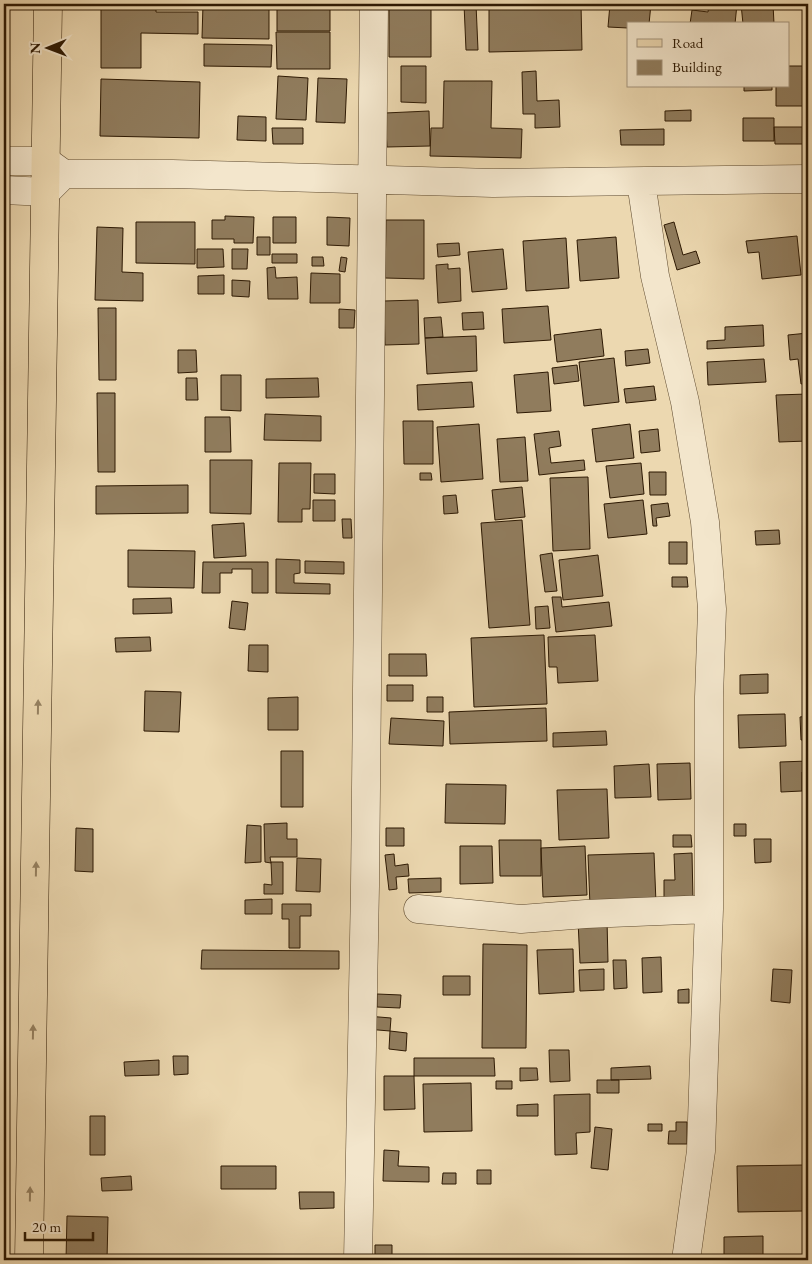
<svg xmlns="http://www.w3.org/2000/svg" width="812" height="1264" font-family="'EB Garamond',serif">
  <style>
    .building { fill: #907c5d; stroke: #2d1903 }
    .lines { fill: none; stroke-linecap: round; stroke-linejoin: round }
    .minor-casing { stroke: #5d492e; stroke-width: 29 }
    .major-casing { stroke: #2d1903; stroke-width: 29 }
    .minor { stroke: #f3e6cc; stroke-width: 28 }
    .major { stroke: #ecd8b0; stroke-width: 28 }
    .oneway { fill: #968262 }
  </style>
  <rect width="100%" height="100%" fill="#ecd8b0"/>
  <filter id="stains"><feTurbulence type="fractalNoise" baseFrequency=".004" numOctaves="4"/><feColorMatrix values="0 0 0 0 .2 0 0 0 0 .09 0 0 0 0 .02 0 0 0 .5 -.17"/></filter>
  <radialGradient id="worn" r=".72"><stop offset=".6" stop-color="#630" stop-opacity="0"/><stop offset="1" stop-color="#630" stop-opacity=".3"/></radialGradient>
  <path class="building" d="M 101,4 L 156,4 L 156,12 L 198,12 L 198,34 L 141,33 L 141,68 L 101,68 Z
    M 203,4 L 269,4 L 269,39 L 202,38 Z
    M 277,4 L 330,4 L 330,31 L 277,31 Z
    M 389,4 L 431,4 L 431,57 L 389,57 Z
    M 464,4 L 476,4 L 478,50 L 466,50 Z
    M 489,4 L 581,4 L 582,50 L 489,52 Z
    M 610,4 L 651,4 L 649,24 L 628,24 L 628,28 L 608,27 Z
    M 665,4 L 692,4 L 691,7 L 665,7 Z
    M 709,4 L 737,4 L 735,24 L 690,24 L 692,10 L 708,12 Z
    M 741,4 L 773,4 L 774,24 L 743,24 Z
    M 276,32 L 330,32 L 330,69 L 277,69 Z
    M 204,44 L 272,45 L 271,67 L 204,66 Z
    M 401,66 L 426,66 L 426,103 L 401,102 Z
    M 788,66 L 808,66 L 808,106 L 776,106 L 776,86 L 788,86 Z
    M 536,71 L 537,101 L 559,100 L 560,127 L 535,128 L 535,114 L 523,114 L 522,72 Z
    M 278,76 L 308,78 L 306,120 L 276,119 Z
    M 318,78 L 347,79 L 345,123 L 316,122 Z
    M 101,79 L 200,82 L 199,138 L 100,136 Z
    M 444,81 L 492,81 L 491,128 L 522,129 L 521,158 L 430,156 L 431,128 L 443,128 Z
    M 744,86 L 772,86 L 772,90 L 744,91 Z
    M 691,110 L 691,121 L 665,121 L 665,111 Z
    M 429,111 L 430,146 L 387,147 L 385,113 Z
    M 238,116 L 266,117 L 266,141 L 237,140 Z
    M 743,118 L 774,118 L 774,141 L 743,141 Z
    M 774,127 L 808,127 L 808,144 L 775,144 Z
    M 272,128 L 303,128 L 303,144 L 273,144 Z
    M 664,129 L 664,145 L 621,145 L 620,130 Z
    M 225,216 L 254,217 L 253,243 L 234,243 L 234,239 L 212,239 L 212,220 L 225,220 Z
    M 273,217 L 296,217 L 296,243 L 273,243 Z
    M 327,217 L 350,218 L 349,246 L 327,245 Z
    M 386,220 L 424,220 L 424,279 L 385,278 Z
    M 136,222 L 195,222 L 195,264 L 136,263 Z
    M 674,222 L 683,255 L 696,251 L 700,263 L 677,270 L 664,225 Z
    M 97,227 L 123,228 L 122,272 L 143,273 L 143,301 L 95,300 Z
    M 797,236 L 801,275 L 762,279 L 759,252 L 748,253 L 746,241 Z
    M 257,237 L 270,237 L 270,255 L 257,255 Z
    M 616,237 L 619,278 L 580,281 L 577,240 Z
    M 566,238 L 569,288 L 526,291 L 523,241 Z
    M 459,243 L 460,255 L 438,257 L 437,244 Z
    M 197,249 L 223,249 L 224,267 L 197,268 Z
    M 232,249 L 248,249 L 247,269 L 232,269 Z
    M 503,249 L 507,289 L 472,292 L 468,252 Z
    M 272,254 L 297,254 L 297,263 L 272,263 Z
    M 312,257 L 323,257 L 324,266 L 312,266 Z
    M 341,257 L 347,258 L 345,272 L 339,271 Z
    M 448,264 L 448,269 L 460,268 L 461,301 L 438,303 L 436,265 Z
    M 275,267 L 276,278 L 297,277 L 298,299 L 268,299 L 267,268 Z
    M 311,273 L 340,274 L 340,303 L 310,303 Z
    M 224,275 L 224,294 L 198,294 L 198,276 Z
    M 232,280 L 250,281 L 249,297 L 232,296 Z
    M 418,300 L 419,344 L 385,345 L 384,301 Z
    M 548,306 L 551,340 L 504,343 L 502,309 Z
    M 98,308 L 116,308 L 116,380 L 99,380 Z
    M 339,309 L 355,310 L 354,328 L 339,328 Z
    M 483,312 L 484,329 L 463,330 L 462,313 Z
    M 441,317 L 443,337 L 425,338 L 424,318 Z
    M 763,325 L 764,346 L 707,349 L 707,341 L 725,340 L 725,327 Z
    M 601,329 L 604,356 L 557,362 L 554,335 Z
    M 808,333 L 808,383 L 801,384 L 798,359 L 790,360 L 788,335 Z
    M 476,336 L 477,371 L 427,374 L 425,338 Z
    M 648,349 L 650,363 L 626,366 L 625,351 Z
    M 178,350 L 196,350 L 197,372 L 178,373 Z
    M 614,358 L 619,402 L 584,406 L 579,362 Z
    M 764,359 L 766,382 L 708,385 L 707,362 Z
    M 577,365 L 579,381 L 554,384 L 552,368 Z
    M 548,372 L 551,411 L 517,413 L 514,375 Z
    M 221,375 L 241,375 L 241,411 L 221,410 Z
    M 186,378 L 197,378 L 198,400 L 186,400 Z
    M 318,378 L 319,397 L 266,398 L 266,379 Z
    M 472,382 L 474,407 L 418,410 L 417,385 Z
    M 654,386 L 656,400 L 626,403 L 624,389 Z
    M 97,393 L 115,393 L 115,472 L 98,472 Z
    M 808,394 L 808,441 L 779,442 L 776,395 Z
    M 265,414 L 321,416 L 321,441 L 264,440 Z
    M 205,417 L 230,417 L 231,452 L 205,452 Z
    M 403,421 L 433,421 L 433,464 L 404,464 Z
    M 479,424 L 483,479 L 441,482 L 437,427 Z
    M 630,424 L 634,458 L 596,462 L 592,429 Z
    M 658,429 L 660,451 L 641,453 L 639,431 Z
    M 559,431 L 561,446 L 549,448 L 551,463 L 584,460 L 585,470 L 539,475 L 534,434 Z
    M 525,437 L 528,481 L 500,482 L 497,439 Z
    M 210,460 L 252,460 L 251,514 L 210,513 Z
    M 279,463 L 311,463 L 310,509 L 302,509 L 302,522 L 278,522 Z
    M 641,463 L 644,494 L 610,498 L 606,466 Z
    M 649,472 L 666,472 L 666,495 L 650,495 Z
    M 420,473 L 431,473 L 432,480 L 420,480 Z
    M 314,474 L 335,474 L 335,494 L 314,493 Z
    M 588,477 L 590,549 L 553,551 L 550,478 Z
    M 188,485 L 188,513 L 96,514 L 96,486 Z
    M 522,487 L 525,517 L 495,520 L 492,490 Z
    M 456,495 L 458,513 L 444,514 L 443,496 Z
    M 313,500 L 335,500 L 335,521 L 313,521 Z
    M 643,500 L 647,534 L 608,538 L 604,504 Z
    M 668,503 L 670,516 L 656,518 L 657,526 L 653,526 L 651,505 Z
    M 342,519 L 351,519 L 352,538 L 343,538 Z
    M 522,520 L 530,625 L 489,628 L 481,523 Z
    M 244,523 L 246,556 L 214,558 L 212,525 Z
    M 779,530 L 780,544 L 756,545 L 755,531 Z
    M 669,542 L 687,542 L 687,564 L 669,564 Z
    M 128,550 L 195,551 L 194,588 L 128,587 Z
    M 552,553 L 557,591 L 545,592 L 540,555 Z
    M 598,555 L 603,596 L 563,600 L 559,560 Z
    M 276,559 L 300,560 L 300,573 L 294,574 L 294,583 L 330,584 L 330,594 L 276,593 Z
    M 305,561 L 344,562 L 344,574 L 305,573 Z
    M 203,562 L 268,562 L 268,593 L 252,593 L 252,569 L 232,569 L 232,573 L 220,573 L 220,593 L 202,593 Z
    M 672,577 L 687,577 L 688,587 L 672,587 Z
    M 552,597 L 561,597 L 562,607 L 609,602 L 612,626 L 556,632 Z
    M 171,598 L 172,613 L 133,614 L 133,599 Z
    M 232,601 L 248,603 L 245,630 L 229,628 Z
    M 548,606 L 550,628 L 536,629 L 535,607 Z
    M 544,635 L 547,704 L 474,707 L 471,638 Z
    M 595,635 L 598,681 L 558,683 L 557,667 L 549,667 L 548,637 Z
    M 150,637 L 151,651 L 116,652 L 115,638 Z
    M 249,645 L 268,645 L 268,672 L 248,671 Z
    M 389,654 L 426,654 L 427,676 L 389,676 Z
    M 768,674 L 768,693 L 740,694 L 740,675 Z
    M 806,680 L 808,680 L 808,709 L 806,709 Z
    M 387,685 L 413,685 L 413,701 L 387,701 Z
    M 145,691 L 181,692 L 179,732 L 144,731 Z
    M 298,697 L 298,730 L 268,730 L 268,698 Z
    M 427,697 L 443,697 L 443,712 L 427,712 Z
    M 546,708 L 547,741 L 450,744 L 449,712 Z
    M 785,714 L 786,746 L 739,748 L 738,715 Z
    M 808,716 L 808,740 L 801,740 L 800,717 Z
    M 391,718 L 444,721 L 443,746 L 389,744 Z
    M 606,731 L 607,745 L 553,747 L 553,733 Z
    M 281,751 L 303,751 L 303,807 L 281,807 Z
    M 808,761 L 808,772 L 802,772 L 802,791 L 781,792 L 780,762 Z
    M 690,763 L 691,799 L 658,800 L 657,764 Z
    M 649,764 L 651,797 L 615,798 L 614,766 Z
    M 446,784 L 506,785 L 505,824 L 445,823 Z
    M 607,789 L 609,838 L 559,840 L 557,790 Z
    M 287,823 L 287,839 L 297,839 L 297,857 L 270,857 L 271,863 L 265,862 L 264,824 Z
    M 734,824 L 746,824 L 746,836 L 734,836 Z
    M 247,825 L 261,826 L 261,862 L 245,863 Z
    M 76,828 L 93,829 L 93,872 L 75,871 Z
    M 386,828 L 404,828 L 404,846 L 386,846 Z
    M 673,835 L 691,835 L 692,847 L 673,847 Z
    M 754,839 L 771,839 L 771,862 L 755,863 Z
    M 499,840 L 541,840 L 541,876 L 500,876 Z
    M 460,846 L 492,846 L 493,883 L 460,884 Z
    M 585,846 L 587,895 L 543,897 L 541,848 Z
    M 654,853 L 656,903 L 590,906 L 588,855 Z
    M 692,853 L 693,900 L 664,901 L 664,880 L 675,880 L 674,854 Z
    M 394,854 L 395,866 L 408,864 L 409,876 L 396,877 L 397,889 L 389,890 L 385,855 Z
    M 297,858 L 321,859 L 320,892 L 296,891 Z
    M 271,862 L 283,862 L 283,894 L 264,894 L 264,884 L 272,885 Z
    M 441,878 L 441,892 L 409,893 L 408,879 Z
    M 272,899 L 272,914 L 245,914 L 245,900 Z
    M 282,904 L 311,904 L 311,916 L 300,916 L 300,948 L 289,948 L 289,919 L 282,919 Z
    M 607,920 L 608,962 L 580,963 L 578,921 Z
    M 483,944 L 527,945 L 526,1048 L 482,1048 Z
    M 573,949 L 574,992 L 539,994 L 537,950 Z
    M 202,950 L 339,951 L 339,969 L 201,969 Z
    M 661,957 L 662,992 L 643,993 L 642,958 Z
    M 613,960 L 626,960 L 627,988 L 614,989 Z
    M 604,969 L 604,990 L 580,991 L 579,970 Z
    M 773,969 L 792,970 L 790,1003 L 771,1001 Z
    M 443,976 L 470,976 L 470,995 L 443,995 Z
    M 689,989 L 689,1003 L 678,1003 L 678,990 Z
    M 377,994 L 401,995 L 400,1008 L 377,1007 Z
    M 367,1016 L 391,1018 L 390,1031 L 366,1029 Z
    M 390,1031 L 407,1033 L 406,1051 L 389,1049 Z
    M 549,1050 L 569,1050 L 570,1081 L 550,1082 Z
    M 173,1056 L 188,1056 L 188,1074 L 174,1075 Z
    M 414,1058 L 494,1058 L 495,1076 L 414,1076 Z
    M 159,1060 L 159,1075 L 125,1076 L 124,1062 Z
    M 650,1066 L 651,1079 L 611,1080 L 611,1068 Z
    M 520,1068 L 537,1068 L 538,1080 L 520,1081 Z
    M 384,1076 L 414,1076 L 415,1109 L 384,1110 Z
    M 597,1080 L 619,1080 L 619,1093 L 597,1093 Z
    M 496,1081 L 512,1081 L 512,1089 L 496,1089 Z
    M 471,1083 L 472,1131 L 424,1132 L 423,1084 Z
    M 590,1094 L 590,1132 L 576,1133 L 577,1154 L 555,1155 L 554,1095 Z
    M 538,1104 L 538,1116 L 517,1116 L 517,1105 Z
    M 90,1116 L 105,1116 L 105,1155 L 90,1155 Z
    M 676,1122 L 687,1122 L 687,1144 L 668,1144 L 669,1131 L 676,1131 Z
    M 648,1124 L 662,1124 L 662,1131 L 648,1131 Z
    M 595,1127 L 612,1129 L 608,1170 L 591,1168 Z
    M 384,1150 L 399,1151 L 398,1166 L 429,1167 L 429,1182 L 383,1181 Z
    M 804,1165 L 804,1211 L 738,1212 L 737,1166 Z
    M 221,1166 L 276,1166 L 276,1189 L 221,1189 Z
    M 477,1170 L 491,1170 L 491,1184 L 477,1184 Z
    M 443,1173 L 456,1173 L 456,1184 L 442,1184 Z
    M 131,1176 L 132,1190 L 102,1191 L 101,1178 Z
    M 299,1192 L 334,1192 L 334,1208 L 300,1209 Z
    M 67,1216 L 108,1217 L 107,1260 L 66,1260 Z
    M 763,1236 L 763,1260 L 724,1260 L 724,1237 Z
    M 375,1245 L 392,1245 L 392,1260 L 375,1260 Z"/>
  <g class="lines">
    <defs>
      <path id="minor" d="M 4,161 L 46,161 L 64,174 L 172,174 L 493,183 L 808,179
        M 641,182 L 655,276 L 685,402 L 705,522 L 712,609 L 709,697 L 709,909 L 701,1151 L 686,1260
        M 4,190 L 46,192 L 63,175
        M 418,909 L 521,919 L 586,914 L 709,909
        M 358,1260 L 365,886 L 374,4"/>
      <path id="major" d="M 29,1260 L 48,4"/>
    </defs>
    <use href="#minor" class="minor-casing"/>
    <use href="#major" class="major-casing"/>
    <use href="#minor" class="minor"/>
    <use href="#major" class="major"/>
  </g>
  <defs><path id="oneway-solid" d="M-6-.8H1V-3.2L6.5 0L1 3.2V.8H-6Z" transform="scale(1.25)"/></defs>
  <g class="oneway">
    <use href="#oneway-solid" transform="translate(38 707) rotate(-89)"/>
    <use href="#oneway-solid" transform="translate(36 869) rotate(-89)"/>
    <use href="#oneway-solid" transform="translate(33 1032) rotate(-89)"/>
    <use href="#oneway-solid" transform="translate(30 1194) rotate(-89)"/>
  </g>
  <rect width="812" height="1264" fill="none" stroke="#ecd8b0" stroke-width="20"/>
  <rect x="5" y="5" width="802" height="1254" fill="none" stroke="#2d1903" stroke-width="2.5"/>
  <rect x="10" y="10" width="792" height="1244" fill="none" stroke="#2d1903"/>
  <rect x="627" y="22" width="162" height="65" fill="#f3e6cc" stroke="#a4947c"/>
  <rect x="637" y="39" width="25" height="8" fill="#ecd8b0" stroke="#a4947c"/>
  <text x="672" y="48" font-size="15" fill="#2d1903">Road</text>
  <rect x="637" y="60" width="25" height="15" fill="#907c5d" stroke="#a4947c"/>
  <text x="672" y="72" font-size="15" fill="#2d1903">Building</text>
  <g transform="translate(48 48) rotate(269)" stroke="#f3e6cc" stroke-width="4" paint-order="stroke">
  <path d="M0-4L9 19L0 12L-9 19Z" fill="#2d1903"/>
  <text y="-8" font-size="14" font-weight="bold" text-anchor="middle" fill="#2d1903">N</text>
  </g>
  <path d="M25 1232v8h68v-8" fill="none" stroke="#2d1903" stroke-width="2.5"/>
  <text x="32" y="1232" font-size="15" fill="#2d1903" stroke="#f3e6cc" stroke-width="4" paint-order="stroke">20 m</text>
  <rect width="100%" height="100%" filter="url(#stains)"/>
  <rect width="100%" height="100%" fill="url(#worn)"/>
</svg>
